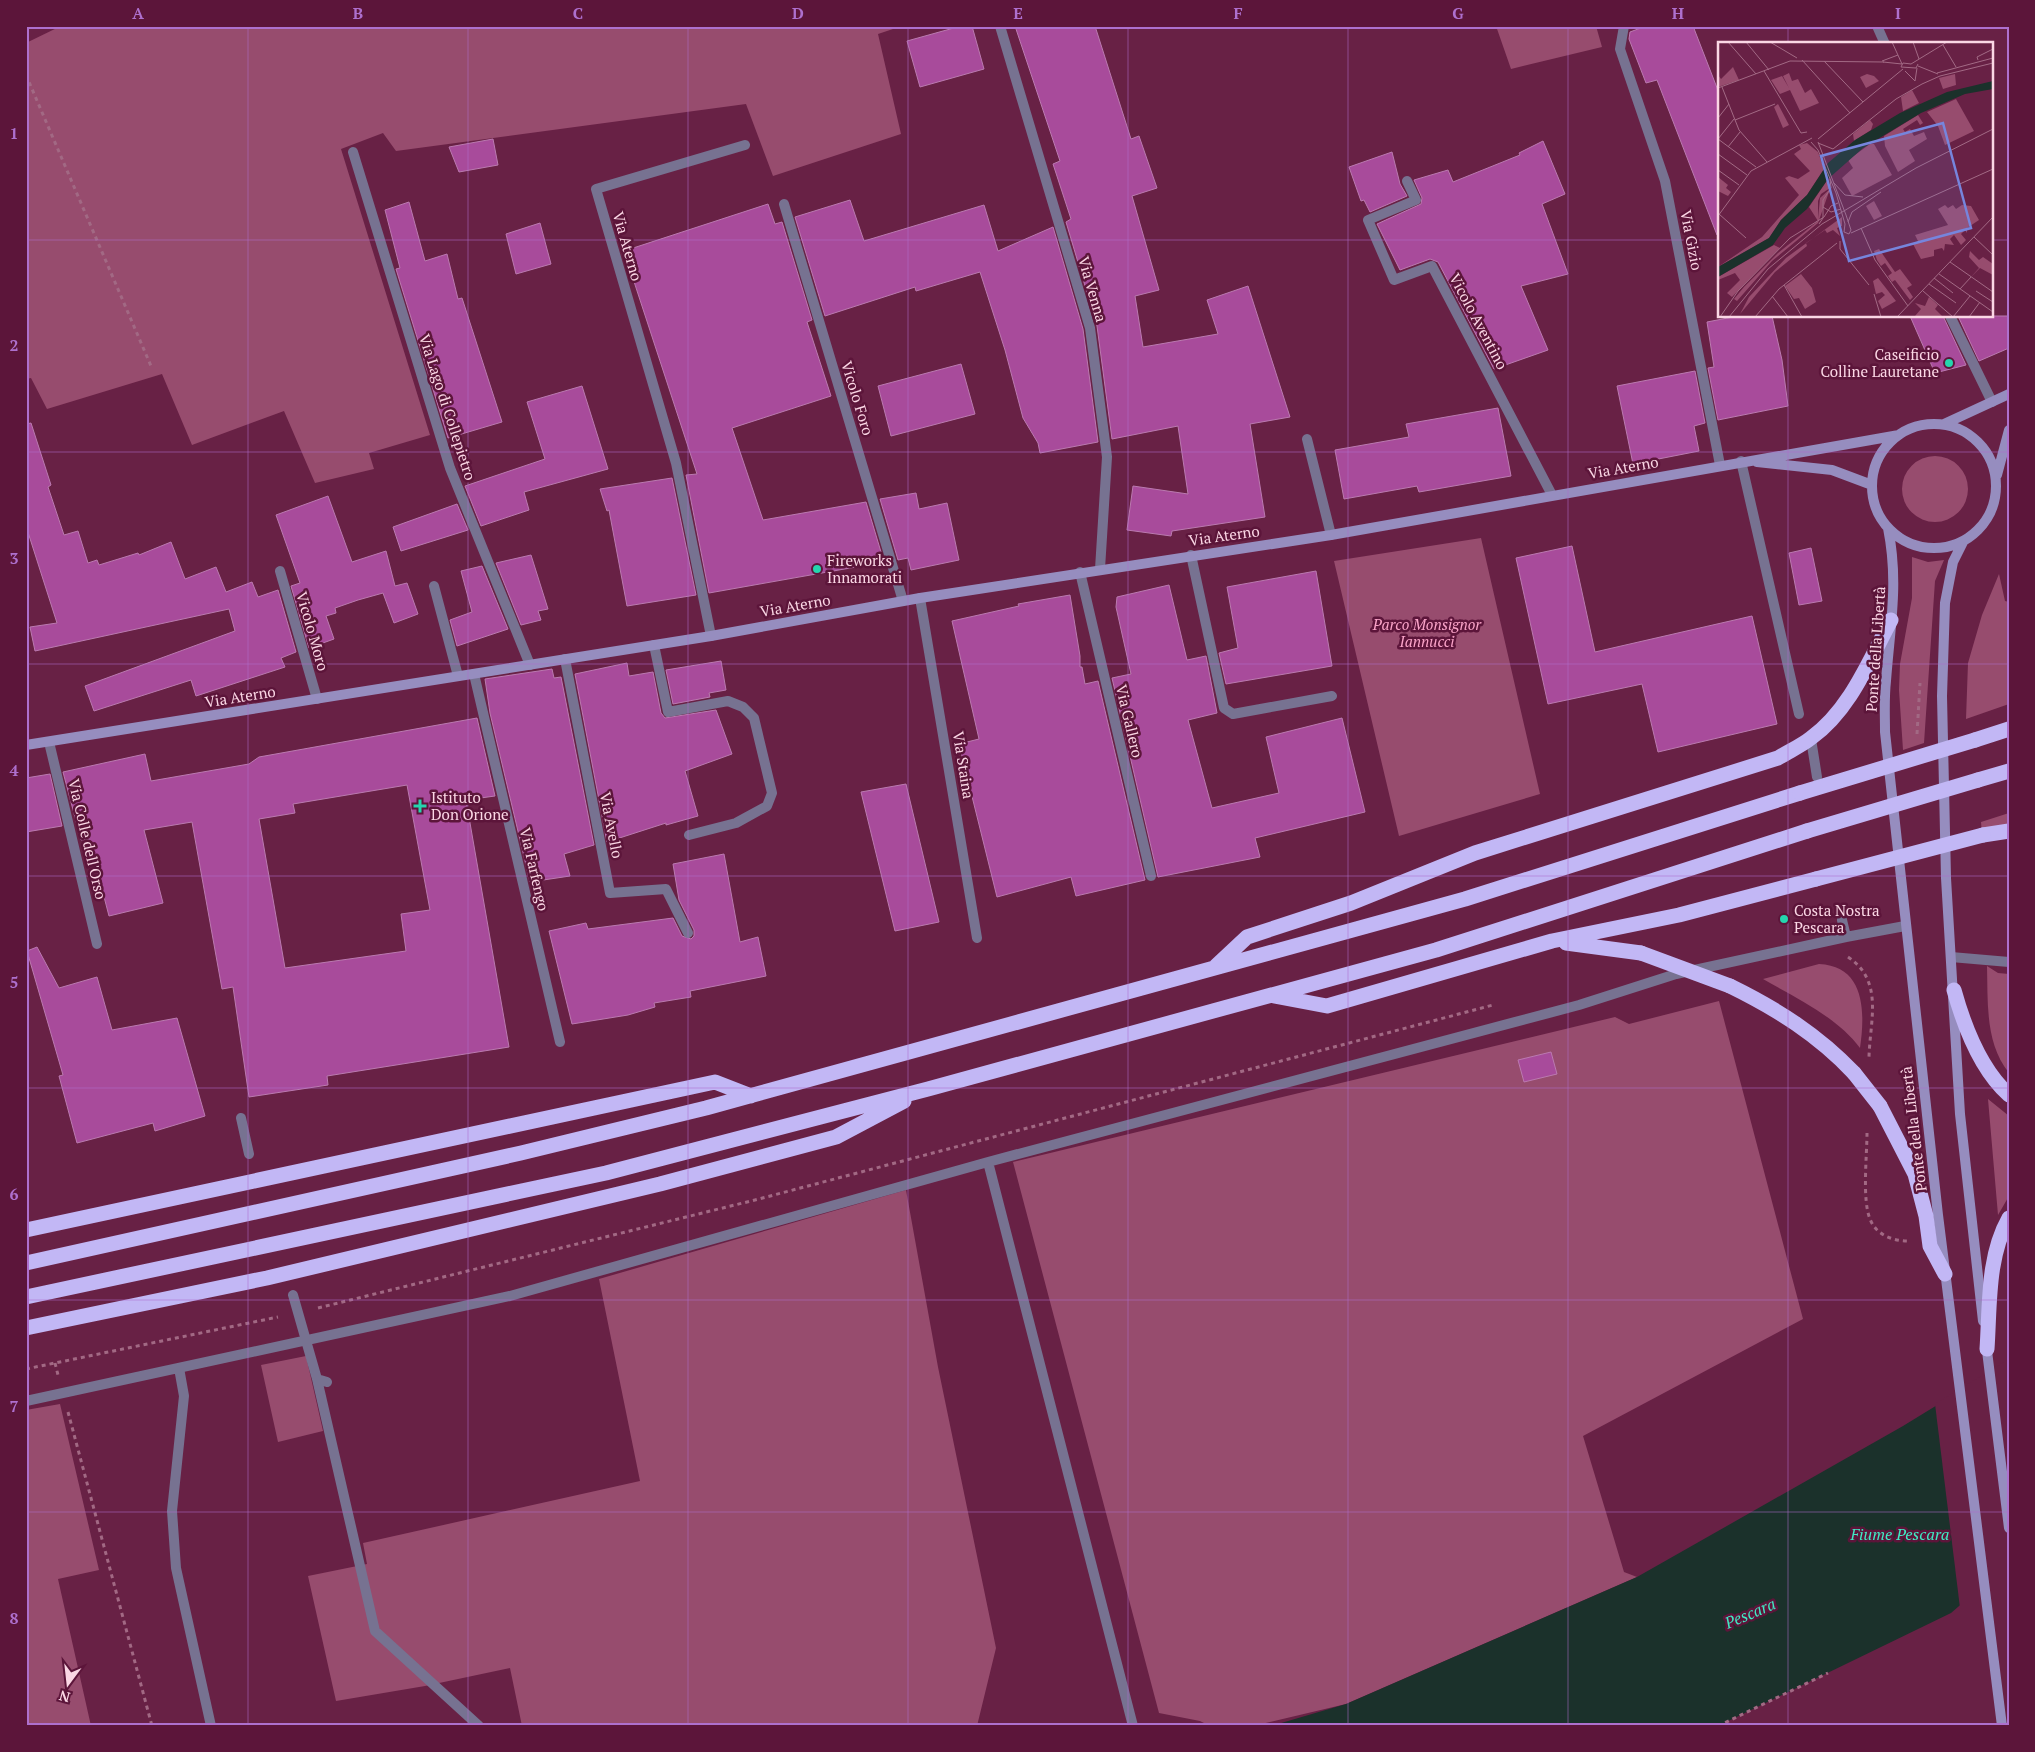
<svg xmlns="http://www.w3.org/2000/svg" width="2035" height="1752" font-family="'PT Serif',serif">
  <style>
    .green { fill: #974c6e }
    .water { fill: #1b312b }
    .pier { fill: #682145 }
    .building { fill: #a84b9b; stroke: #bb7ab0; fill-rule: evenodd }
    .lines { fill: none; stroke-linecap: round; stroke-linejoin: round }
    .path { stroke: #a26984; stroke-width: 3; stroke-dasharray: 4 4; stroke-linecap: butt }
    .lane { stroke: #777291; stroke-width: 10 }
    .street { stroke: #777291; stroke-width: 10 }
    .secondary { stroke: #968dbf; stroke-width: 10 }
    .highway { stroke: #c2b7f5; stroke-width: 15 }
    .highway-bridge { stroke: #c2b7f5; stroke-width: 15 }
    .grid { fill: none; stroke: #ae70ce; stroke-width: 1; stroke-opacity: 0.55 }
    .poi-dot { fill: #25d5ae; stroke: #5c153a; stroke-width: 2 }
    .labels { text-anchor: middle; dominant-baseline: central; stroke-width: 5; stroke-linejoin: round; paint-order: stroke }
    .street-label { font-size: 15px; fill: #fbd7e5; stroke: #5c153a }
    .poi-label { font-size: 15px; fill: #fbd7e5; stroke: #5c153a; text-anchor: start }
    .park-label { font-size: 15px; font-style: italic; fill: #fba4c9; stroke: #5c153a }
    .water-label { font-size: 16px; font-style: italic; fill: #3fecc4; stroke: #5c153a }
    .inset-road { fill: none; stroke: #a36a85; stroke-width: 1 }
    .view { fill: #7685dd; fill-opacity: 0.15; stroke: #7685dd; stroke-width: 2.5 }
    .inset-edge { fill: none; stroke: #fbd7e5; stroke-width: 2.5 }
    .neatline { fill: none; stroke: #ae70ce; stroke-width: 2 }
    .grid-label { font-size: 16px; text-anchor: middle; font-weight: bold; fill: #ae70ce }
  </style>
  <rect width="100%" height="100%" fill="#682145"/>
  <path class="green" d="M 61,26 L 902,26 L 878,34 L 901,134 L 773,176 L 746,104 L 396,151 L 383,133 L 341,149 L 430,435 L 369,453 L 374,469 L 315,483 L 284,411 L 192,445 L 162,374 L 47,409 L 31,378 L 26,379 L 26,43 Z
    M 1496,26 L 1596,26 L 1602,47 L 1511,69 Z
    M1902 489a33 33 0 1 1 66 0a33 33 0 1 1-66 0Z
    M 1481,538 L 1540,794 L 1399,836 L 1334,561 Z
    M 1912,557 L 1928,562 L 1944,560 L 1935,581 L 1924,743 L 1903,750 L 1899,690 L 1900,664 L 1912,598 Z
    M 1999,574 L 2005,601 L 2009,602 L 2009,704 L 1966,719 L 1968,663 L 1982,615 Z
    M 2009,813 L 2009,828 L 1982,834 L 1981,822 Z
    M 1819,964 C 1866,966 1865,1014 1860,1048 C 1837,1017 1796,998 1763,979 Z
    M 1987,966 L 1998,973 L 2009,974 L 2009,1073 C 1985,1043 1988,1003 1987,966 Z
    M 1719,1001 L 1803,1319 L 1583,1436 L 1624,1572 L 1637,1577 L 1346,1704 L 1253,1726 L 1210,1726 L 1200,1721 L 1159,1713 L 1013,1162 L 1615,1017 L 1629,1024 Z
    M 1988,1099 L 2009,1116 L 2009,1196 L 1998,1215 Z
    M 906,1190 L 938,1367 L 996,1648 L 977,1726 L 522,1726 L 510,1668 L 425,1686 L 336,1701 L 308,1576 L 367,1564 L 363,1543 L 640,1481 L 599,1279 Z
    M 306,1356 L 323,1431 L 278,1442 L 261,1365 Z
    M 60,1404 L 99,1570 L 58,1579 L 91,1726 L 26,1726 L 26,1410 Z"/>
  <path class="water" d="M 2009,1361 L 2009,1563 L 1951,1613 L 1718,1726 L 1271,1726 L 1346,1704 L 1637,1577 L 1903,1426 Z"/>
  <path class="pier" d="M 2009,1359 L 2009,1566 L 1960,1608 L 1935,1404 Z"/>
  <path class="building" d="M 961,26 L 972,26 L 984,69 L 920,87 L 907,41 Z
    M 1015,26 L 1095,26 L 1131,139 L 1139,136 L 1157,188 L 1132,196 L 1159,290 L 1135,296 L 1143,347 L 1218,334 L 1207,300 L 1248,286 L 1290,417 L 1250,424 L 1265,517 L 1172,531 L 1171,536 L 1127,530 L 1133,486 L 1188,494 L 1178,426 L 1112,439 L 1097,326 L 1066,222 L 1071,219 L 1053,164 L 1060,161 Z
    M 1646,26 L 1693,26 L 1719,93 L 1719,234 L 1717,235 L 1657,80 L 1646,83 L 1629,39 L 1630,32 Z
    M 493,139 L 498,165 L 459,172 L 449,147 Z
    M 1543,141 L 1565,194 L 1542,204 L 1568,274 L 1521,286 L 1548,350 L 1494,369 L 1438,262 L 1430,259 L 1400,270 L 1377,224 L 1421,204 L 1422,198 L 1414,180 L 1448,170 L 1453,182 L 1520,155 L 1519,153 Z
    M 1392,152 L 1400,184 L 1407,196 L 1370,212 L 1364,200 L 1361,201 L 1349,167 Z
    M 850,200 L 864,241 L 984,205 L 998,251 L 1053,227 L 1083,329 L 1098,442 L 1040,453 L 1038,443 L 1023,418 L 1005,350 L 980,272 L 916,291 L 915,287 L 825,316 L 795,217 Z
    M 409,202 L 425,261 L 447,254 L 458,299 L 462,298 L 502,422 L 448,438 L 396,269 L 400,268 L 385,210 Z
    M 768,204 L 775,224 L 782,222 L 812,320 L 807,322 L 831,396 L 732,428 L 763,520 L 866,502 L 884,562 L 709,593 L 686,475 L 697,474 L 624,251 Z
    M 540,223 L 551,264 L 516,274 L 506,234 Z
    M 1738,316 L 1772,316 L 1782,360 L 1788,406 L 1718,420 L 1708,368 L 1714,367 L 1707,322 Z
    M 1910,316 L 1943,316 L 1966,365 L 1935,373 Z
    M 1958,316 L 2009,316 L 2009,348 L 1979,361 Z
    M 961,364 L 975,414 L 891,436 L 878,386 Z
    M 1695,371 L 1705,423 L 1694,426 L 1699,451 L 1633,464 L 1617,386 Z
    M 582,386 L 608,469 L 524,492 L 529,510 L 481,526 L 465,486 L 545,459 L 527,402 Z
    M 1498,408 L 1511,476 L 1419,492 L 1417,486 L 1344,499 L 1335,450 L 1409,437 L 1406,424 Z
    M 31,423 L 51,485 L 48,487 L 64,535 L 78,531 L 88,563 L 97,560 L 99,565 L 138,553 L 139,555 L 171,542 L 185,579 L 216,567 L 226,592 L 252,582 L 258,597 L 278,590 L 296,652 L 281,658 L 285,667 L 196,696 L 191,680 L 94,711 L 85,686 L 235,631 L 229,609 L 35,651 L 30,627 L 57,623 L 26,526 L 26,424 Z
    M 672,478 L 696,595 L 627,606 L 609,510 L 607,511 L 600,489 Z
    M 916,493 L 919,509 L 947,503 L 959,560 L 911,570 L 908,558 L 898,560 L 880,499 Z
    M 328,496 L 352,562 L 386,551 L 395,586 L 407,583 L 418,614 L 394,623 L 383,593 L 358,600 L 335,608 L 336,613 L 326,616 L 334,639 L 309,648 L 291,586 L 300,583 L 276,515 Z
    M 457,504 L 468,530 L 401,551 L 393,527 Z
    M 1572,546 L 1595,652 L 1752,616 L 1777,724 L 1658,752 L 1642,684 L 1548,704 L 1516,558 Z
    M 1811,548 L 1822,601 L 1799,605 L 1789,553 Z
    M 531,555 L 548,609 L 538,611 L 541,620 L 521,625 L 496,563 Z
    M 482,566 L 508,629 L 457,646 L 450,620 L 472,612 L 461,571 Z
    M 1316,571 L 1332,666 L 1226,684 L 1219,653 L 1238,648 L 1227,587 Z
    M 1169,585 L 1187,660 L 1206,656 L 1212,687 L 1217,713 L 1188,720 L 1212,808 L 1279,793 L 1266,737 L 1342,718 L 1365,812 L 1255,838 L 1260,857 L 1158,877 L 1112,678 L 1131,674 L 1116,607 L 1117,597 Z
    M 1070,595 L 1080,656 L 1080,667 L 1082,667 L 1085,684 L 1098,681 L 1145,880 L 1076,896 L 1071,877 L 997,897 L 959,744 L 979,739 L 952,621 L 1019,606 L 1018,604 Z
    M 721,661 L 726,690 L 709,693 L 710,697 L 673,704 L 666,670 Z
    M 627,663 L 629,676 L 653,672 L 661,713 L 665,718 L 716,710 L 732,754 L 685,771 L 698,816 L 666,825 L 666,823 L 607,842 L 575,674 Z
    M 552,669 L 554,678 L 561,677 L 594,845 L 564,854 L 570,876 L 530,882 L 490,713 L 485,679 Z
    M 477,718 L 495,796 L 466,800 L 509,1047 L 327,1076 L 328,1085 L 249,1097 L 233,987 L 222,989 L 192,822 L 144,830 L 163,903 L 109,916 L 89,839 L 81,840 L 63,772 L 145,754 L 151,781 L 249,764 L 259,757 ZM 407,785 L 430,910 L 401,914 L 406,951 L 285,968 L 259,819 L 295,813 L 293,804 Z
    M 50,774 L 62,826 L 26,832 L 26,778 Z
    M 906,784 L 939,922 L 895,931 L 861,792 Z
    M 724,854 L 740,942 L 758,937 L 766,976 L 690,991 L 691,997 L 654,1003 L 655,1007 L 628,1015 L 572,1024 L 549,931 L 586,923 L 588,929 L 673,918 L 682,936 L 691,939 L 694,936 L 694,930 L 679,900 L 673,864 Z
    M 37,947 L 59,988 L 97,977 L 112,1030 L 177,1018 L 205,1116 L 155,1131 L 153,1123 L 77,1143 L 59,1076 L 63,1075 L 27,951 Z
    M 1551,1052 L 1557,1074 L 1524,1082 L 1518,1060 Z"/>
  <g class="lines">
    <path class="path" d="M 26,75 L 151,366
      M 1917,734 L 1920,683
      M 1848,957 C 1884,981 1870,1020 1869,1057
      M 1867,1133 C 1867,1155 1862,1200 1870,1219 C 1876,1235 1893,1241 1908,1241
      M 318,1308 L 755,1200 L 1493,1005
      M 55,1363 L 58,1375
      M 26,1369 L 278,1317
      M 68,1412 L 152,1726
      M 1718,1726 L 1828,1673"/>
    <path class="lane" d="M 1000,26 L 1090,328 L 1107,457 L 1100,569
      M 1877,26 L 1885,44
      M 353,152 L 450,468 L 530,665
      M 1407,181 L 1416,200 L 1368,220 L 1394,280 L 1432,266 L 1552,495
      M 784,204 L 903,601
      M 1950,316 L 1992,402
      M 1307,439 L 1331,535
      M 1741,461 L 1799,714
      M 1191,555 L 1224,708 L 1233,714 L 1332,696
      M 280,571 L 317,699
      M 1080,572 L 1151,876
      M 434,586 L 458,676
      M 920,598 L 977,938
      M 711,636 L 676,463 L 596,189 L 745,145
      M 654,645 L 668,712 L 728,701 L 743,707 L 754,718 L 772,793 L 767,806 L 736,823 L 689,835
      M 565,659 L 610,893 L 666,889 L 688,933
      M 474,674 L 560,1042
      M 1811,739 L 1817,777
      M 49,742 L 97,944
      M 1842,920 L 1846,937 L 1905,926
      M 241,1118 L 249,1154
      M 988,1162 L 1133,1726
      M 293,1295 L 317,1379 L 327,1382
      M 179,1368 L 184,1396 L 172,1511 L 176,1568 L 211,1726
      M 317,1379 L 375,1631 L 479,1726
      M 26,1401 L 510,1296 L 988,1162 L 1579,1005 L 1676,974 L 1846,937"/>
    <path class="street" d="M 1624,26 L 1620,49 L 1665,181 L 1720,465
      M 1951,957 L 2009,962"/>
    <path class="secondary" d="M1872 486a62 62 0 1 1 124 0a62 62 0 1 1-124 0Z
      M 1944,424 L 2009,394
      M 1757,462 L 1832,470 L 1872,485
      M 1997,475 L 2009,430
      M 1888,528 C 1899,583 1890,626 1886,681 C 1884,698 1885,715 1885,732 L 1938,1215 L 2002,1726
      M 1963,542 L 1953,562 L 1945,603 L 1942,696 L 1946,878 L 1960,1114 L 1983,1321
      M 26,745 L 711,636 L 920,598 L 1331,535 L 1899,435
      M 1986,1343 L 2009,1528"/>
    <path class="highway" d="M 1975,740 L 2009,729
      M 1978,780 L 2009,771
      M 1983,835 L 2009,831
      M 1566,943 L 1641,953
      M 1216,966 L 1247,937 L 1351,903 L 1475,853 L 1778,758 C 1789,751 1801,746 1811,738 C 1850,710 1869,661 1891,620
      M 1730,986 C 1777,1009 1818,1035 1854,1073
      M 1954,990 C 1964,1026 1981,1070 2009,1095
      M 1274,996 L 1327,1006 L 1552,941 L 1679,915 L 1816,879
      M 1880,1106 L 1915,1174 L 1926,1216 L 1930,1246 L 1945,1274
      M 26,1230 L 715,1082 L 751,1096
      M 26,1263 L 521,1153 L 706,1108 L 1465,899 L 1800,793
      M 26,1297 L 606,1173 L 928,1089 L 1436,950 L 1807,831
      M 26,1328 L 267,1278 L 660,1184 L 836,1137 L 904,1101
      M 1987,1349 C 1990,1305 1987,1257 2009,1218"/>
    <path class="highway-bridge" d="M 1800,793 L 1975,740
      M 1807,831 L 1978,780
      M 1816,879 L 1983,835
      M 1641,953 L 1730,986
      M 1854,1073 L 1880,1106"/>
  </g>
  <path class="grid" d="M 248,26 L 248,1726M 468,26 L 468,1726M 688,26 L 688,1726M 908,26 L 908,1726M 1128,26 L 1128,1726M 1348,26 L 1348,1726M 1568,26 L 1568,1726M 1788,26 L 1788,44M 26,240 L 1719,240M 1991,240 L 2009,240M 1788,316 L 1788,1726M 26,452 L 2009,452M 26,664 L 2009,664M 26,876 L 2009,876M 26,1088 L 2009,1088M 26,1300 L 2009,1300M 26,1512 L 2009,1512"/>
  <g class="poi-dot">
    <circle cx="1949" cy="363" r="5"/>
    <circle cx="817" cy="569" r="5"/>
    <path d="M417.5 798.5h5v5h5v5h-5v5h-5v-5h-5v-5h5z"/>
    <circle cx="1784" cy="919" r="5"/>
  </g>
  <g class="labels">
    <g class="street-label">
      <text transform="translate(1692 240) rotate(79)">Via Gizio</text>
      <text transform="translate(628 246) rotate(74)">Via Aterno</text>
      <text transform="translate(1093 289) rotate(74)">Via Venna</text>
      <text transform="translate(1479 321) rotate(62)">Vicolo Aventino</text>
      <text transform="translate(858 398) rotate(73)">Vicolo Foro</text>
      <text transform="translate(448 407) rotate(72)">Via Lago di Collepietro</text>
      <text transform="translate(1623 467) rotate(-10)">Via Aterno</text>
      <text transform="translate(1224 535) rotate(-8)">Via Aterno</text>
      <text transform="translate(795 605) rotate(-10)">Via Aterno</text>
      <text transform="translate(313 631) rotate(74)">Vicolo Moro</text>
      <text transform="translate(1875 649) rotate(-86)">Ponte della Libertà</text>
      <text transform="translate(240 696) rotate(-9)">Via Aterno</text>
      <text transform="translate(1130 721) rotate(77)">Via Gallero</text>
      <text transform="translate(964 765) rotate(81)">Via Staina</text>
      <text transform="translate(612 825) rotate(79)">Via Avello</text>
      <text transform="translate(88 839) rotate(77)">Via Colle dell'Orso</text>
      <text transform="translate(535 869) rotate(77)">Via Farfengo</text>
      <text transform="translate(1913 1129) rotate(-97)">Ponte della Libertà</text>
    </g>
    <g class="poi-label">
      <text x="1939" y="354" text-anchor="end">Caseificio<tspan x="1939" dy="17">Colline Lauretane</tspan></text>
      <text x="827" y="560">Fireworks<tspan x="827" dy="17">Innamorati</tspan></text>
      <text x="431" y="797">Istituto<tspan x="431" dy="17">Don Orione</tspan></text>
      <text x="1794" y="910">Costa Nostra<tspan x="1794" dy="17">Pescara</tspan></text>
    </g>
    <g class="park-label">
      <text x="1427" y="624">Parco Monsignor<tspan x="1427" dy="17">Iannucci</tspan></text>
    </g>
    <g class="water-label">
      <text x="1900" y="1534">Fiume Pescara</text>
      <text transform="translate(1750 1613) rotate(-23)">Pescara</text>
    </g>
  </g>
  <g transform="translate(1718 42)">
    <rect width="275" height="275" fill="#682145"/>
    <path d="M 15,25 L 21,38 L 0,45 L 0,33 L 3,37 ZM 71,31 L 74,39 L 80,37 L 87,51 L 93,47 L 101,61 L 82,69 L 72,48 L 62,52 L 53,38 L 64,34 L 71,46 L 65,34 ZM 149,32 L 156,34 L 161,39 L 148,46 L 142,35 ZM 237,32 L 238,43 L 225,47 L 221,36 ZM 194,48 L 201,61 L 185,69 L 183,55 ZM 238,57 L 256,89 L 227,103 L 220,84 L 209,70 ZM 60,62 L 71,83 L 65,86 L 56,65 ZM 200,73 L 205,81 L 202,83 L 199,78 L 185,87 L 187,90 L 192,87 L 196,94 L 206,90 L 209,97 L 191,108 L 197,119 L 180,130 L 167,104 L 166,94 ZM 152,78 L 155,82 L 153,88 L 136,99 L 135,92 ZM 89,101 L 100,110 L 106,127 L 89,153 L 63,178 L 51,196 L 0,225 L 44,195 L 81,153 L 67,136 L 71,134 L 80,137 L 92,129 L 76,112 L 83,107 L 81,103 ZM 152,102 L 156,102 L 174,133 L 134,154 L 124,136 L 135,126 L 130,118 ZM 0,135 L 10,143 L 8,146 L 13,150 L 10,154 L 0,149 ZM 110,137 L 112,146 L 103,152 L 100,159 L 100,177 L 102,156 L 112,147 L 100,181 L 54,219 L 19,259 L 16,257 L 26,245 L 60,211 L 100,179 L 91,165 ZM 156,159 L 164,174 L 156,178 L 148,164 ZM 227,163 L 230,166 L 235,163 L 238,167 L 244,163 L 253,164 L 261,178 L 249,186 L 249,191 L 247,188 L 243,192 L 248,198 L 243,203 L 236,193 L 232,197 L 236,203 L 227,202 L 226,209 L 224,206 L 216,208 L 216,214 L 203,217 L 195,202 L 200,199 L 197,193 L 230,183 L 220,167 ZM 124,175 L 124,184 L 119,186 L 122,194 L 115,188 L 109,191 L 107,188 L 88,201 L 89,204 L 57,230 L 22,272 L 31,255 L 68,216 ZM 56,203 L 62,206 L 14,255 L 9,251 L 22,238 L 17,231 L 0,238 L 0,235 ZM 161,207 L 177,230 L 182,227 L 194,243 L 189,246 L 195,255 L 192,258 L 177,238 L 174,240 L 170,234 L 174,231 L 167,221 L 163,224 L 159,218 L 156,209 ZM 252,209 L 261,218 L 265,215 L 275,222 L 275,233 L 262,226 L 253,235 L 261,226 L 251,215 ZM 83,232 L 94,246 L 98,260 L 87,267 L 81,256 L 76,257 L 67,244 ZM 160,236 L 178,259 L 164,267 L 160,259 L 167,253 L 164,250 L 158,252 L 155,239 ZM 211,255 L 220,263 L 217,267 L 225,275 L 197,274 L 203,267 L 197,261 L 207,264 Z" fill="#974c6e"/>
    <path d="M 275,39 L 275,47 L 247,52 L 203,71 L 145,106 L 110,137 L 89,167 L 67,186 L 55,203 L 0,235 L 0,225 L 51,196 L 63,178 L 89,153 L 110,121 L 137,98 L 182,71 L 229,50 Z" fill="#1b312b"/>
    <path class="inset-road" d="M 10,0 L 38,32M 28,0 L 51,28M 52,0 L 79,16M 174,0 L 184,22M 195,0 L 201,17M 225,3 L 238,25M 84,18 L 132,71M 260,18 L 259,15 L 275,7M 106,19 L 145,60M 164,19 L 180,13M 165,20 L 184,22M 200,22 L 198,26 L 183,25 L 185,21 L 193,22 L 229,0M 200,24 L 220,32M 46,29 L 83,91 L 89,90M 187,29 L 197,39 L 199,26M 219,31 L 275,16M 4,45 L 21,88 L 49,120M 0,46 L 72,19 L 166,20M 0,76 L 11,62M 17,78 L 57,62M 0,97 L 38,125M 0,97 L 16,77M 100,97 L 185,27M 93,100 L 100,108 L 118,151 L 127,182 L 126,190 L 131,192 L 133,188 L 128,173 L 100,100M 100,101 L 115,107 L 178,57 L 204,42 L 222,34 L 275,21M 10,105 L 22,90M 0,112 L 29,133M 0,128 L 21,143M 116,141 L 127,153 L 145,155M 105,165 L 113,170 L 123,167M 1,172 L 28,196M 0,174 L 33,129 L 94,96M 130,180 L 134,170 L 163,150M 101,182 L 105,176 L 105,158 L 113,146 L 112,137M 143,186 L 157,218 L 190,264M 133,191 L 275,127M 256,195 L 275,213M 122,199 L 122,207 L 151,243M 232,220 L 275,250M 221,232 L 275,270M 216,236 L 235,251M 211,242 L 238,261M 66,243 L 84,275M 242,247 L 253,235M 205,249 L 235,275M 258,249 L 275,260M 156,252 L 163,275M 54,254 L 70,275M 2,275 L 20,249 L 72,196 L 106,175 L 113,164 L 120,161M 11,275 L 50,227 L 104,182 L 198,126 L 275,87M 37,275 L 61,247 L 119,201M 179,275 L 275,175M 235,275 L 252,254M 251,275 L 262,260"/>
    <path class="view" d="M 225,81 L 253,186 L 131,219 L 103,114 Z"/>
    <rect width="275" height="275" class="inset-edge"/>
  </g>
  <rect width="2035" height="1752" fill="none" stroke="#5c153a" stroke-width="55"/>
  <g transform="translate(68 1684) rotate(195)" stroke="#5c153a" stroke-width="4" paint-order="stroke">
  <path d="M0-4L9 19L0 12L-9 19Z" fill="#fbd7e5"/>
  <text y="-8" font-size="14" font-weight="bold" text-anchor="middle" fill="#fbd7e5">N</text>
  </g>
  <rect x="28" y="28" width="1980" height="1696" class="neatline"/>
  <g class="grid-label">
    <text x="138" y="19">A</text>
    <text x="358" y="19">B</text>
    <text x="578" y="19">C</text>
    <text x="798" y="19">D</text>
    <text x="1018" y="19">E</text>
    <text x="1238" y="19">F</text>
    <text x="1458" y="19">G</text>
    <text x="1678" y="19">H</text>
    <text x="1898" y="19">I</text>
    <text x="14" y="139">1</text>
    <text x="14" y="351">2</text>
    <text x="14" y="564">3</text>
    <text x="14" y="776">4</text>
    <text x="14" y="988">5</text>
    <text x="14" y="1200">6</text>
    <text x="14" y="1412">7</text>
    <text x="14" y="1624">8</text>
  </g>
</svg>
